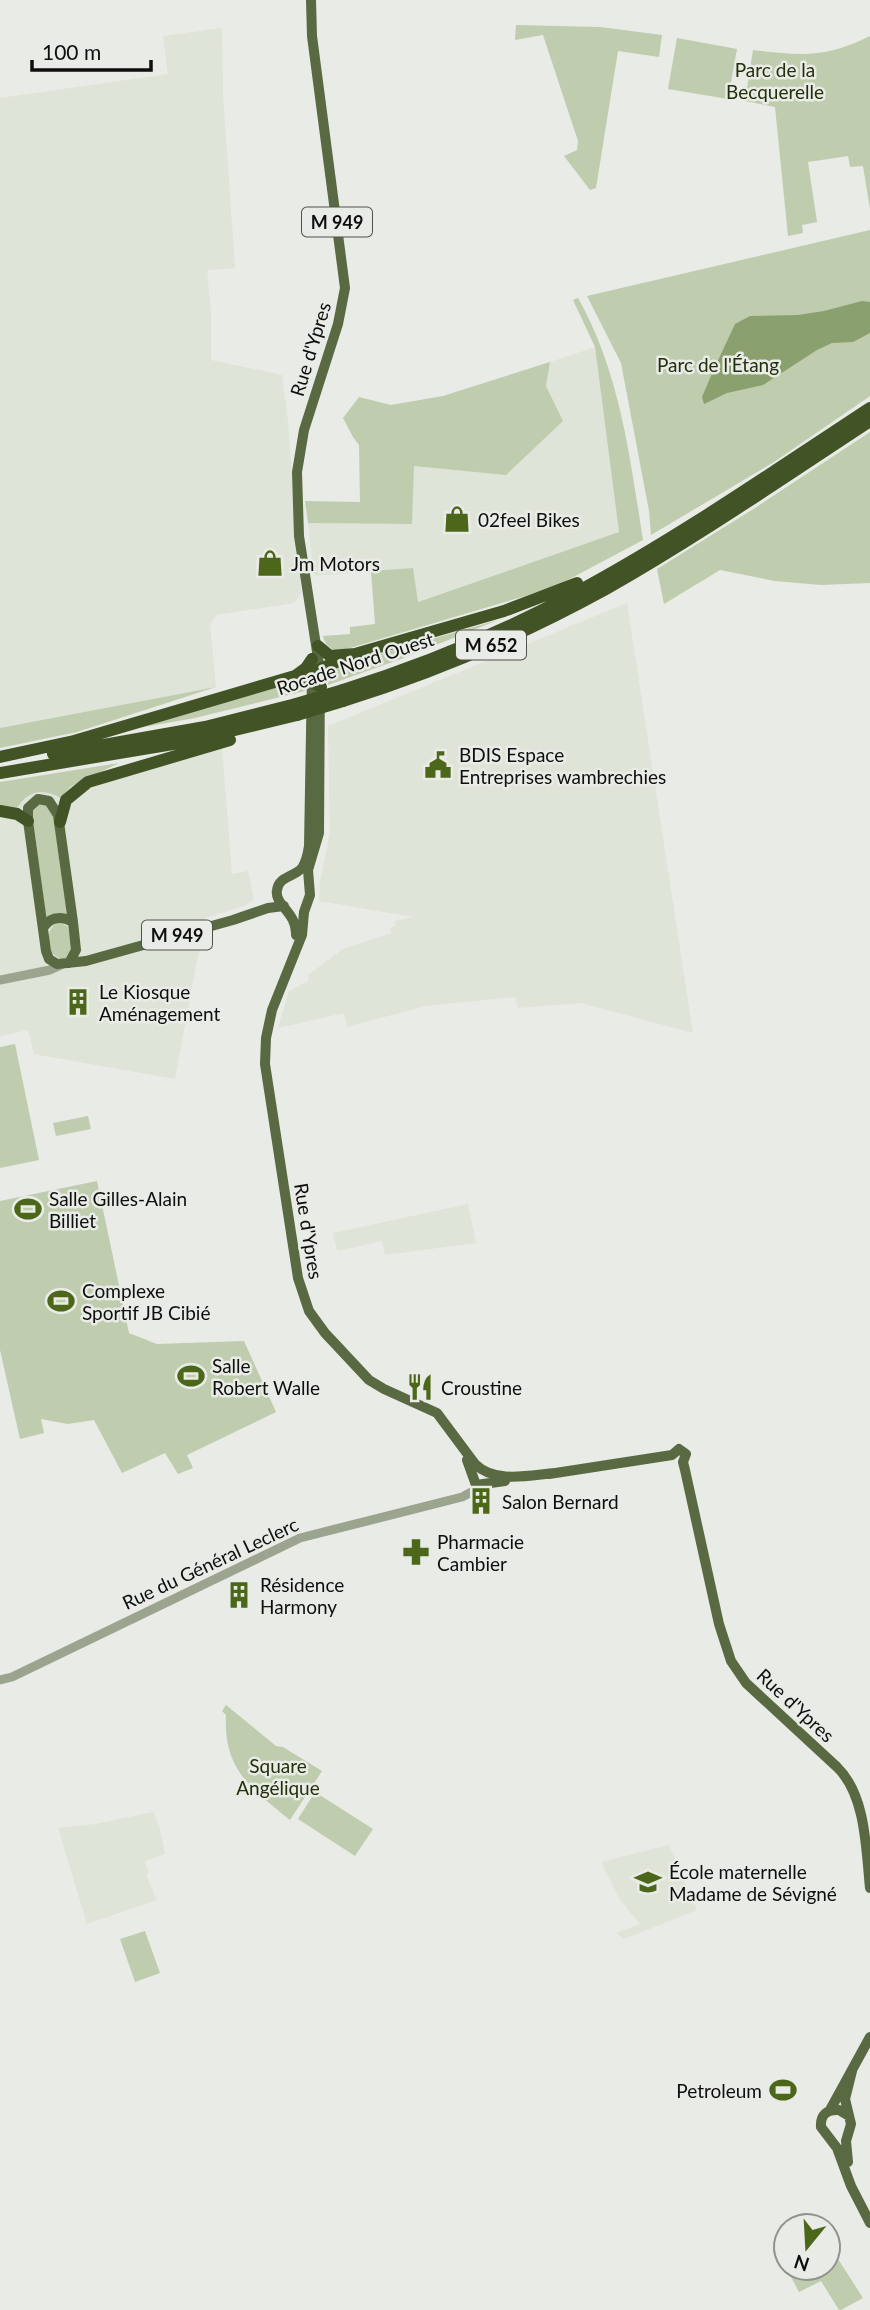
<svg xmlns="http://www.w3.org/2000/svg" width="870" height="2310" font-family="Lato,sans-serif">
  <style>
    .built { fill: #dee4d7 }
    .green { fill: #bfccae }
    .water { fill: #8ba06f }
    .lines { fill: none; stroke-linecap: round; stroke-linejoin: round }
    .minor { stroke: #9aa48e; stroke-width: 9 }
    .major { stroke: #596942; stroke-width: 10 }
    .highway { stroke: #425426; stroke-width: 12 }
    .highway-bridge { stroke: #425426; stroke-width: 12 }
    .labels { text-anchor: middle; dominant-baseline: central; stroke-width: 5; stroke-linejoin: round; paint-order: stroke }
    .shield { fill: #e9ebe6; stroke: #50514e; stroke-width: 2 }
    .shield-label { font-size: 18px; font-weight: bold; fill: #0e0f0d }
    .park-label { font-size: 19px; fill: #22300a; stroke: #e9ebe6 }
    .street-label { font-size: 19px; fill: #0e0f0d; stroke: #e9ebe6 }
    .poi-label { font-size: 19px; fill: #0e0f0d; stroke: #e9ebe6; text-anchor: start }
  </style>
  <rect width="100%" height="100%" fill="#e9ebe6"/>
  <path class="built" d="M 222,28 L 223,93 L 235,268 L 207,270 L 211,312 L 211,360 L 282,375 L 288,422 L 301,594 L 294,603 L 216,615 L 210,624 L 216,687 L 0,728 L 0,98 L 168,74 L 163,36 Z
    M 595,347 L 619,532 L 417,602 L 412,568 L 314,576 L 308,523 L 411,524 L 414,466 L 563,421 L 546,386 L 550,362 Z
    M 627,603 L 693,1033 L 581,1003 L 518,1008 L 515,997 L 425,1006 L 347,1027 L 344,1013 L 278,1028 L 289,991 L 309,981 L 308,975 L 343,949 L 391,933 L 390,928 L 396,926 L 394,921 L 413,917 L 319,901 L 320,881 L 330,832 L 328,726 Z
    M 222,748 L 232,874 L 248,871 L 254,900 L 244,906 L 205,918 L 175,1079 L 34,1054 L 28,1030 L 0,1036 L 0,796 Z
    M 468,1204 L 476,1243 L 385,1255 L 382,1241 L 337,1251 L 333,1233 Z
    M 153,1812 L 160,1828 L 165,1854 L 145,1861 L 149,1874 L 146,1875 L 157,1900 L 87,1924 L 58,1828 L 95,1824 Z
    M 669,1845 L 697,1910 L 624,1939 L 616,1933 L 640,1924 L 620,1900 L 601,1862 Z"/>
  <path class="green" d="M 516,25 L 600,27 L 662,35 L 659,57 L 618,51 L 596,188 L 590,190 L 564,156 L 577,150 L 578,141 L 543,35 L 515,40 Z
    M 870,36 L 870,209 L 863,166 L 850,167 L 848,156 L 808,162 L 817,222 L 802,225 L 803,233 L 788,236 L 775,107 L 745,101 L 753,50 C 802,56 825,58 870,36 Z
    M 677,38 L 737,49 L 728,99 L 668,89 Z
    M 870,230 L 870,396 L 774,462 L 651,535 L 649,511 L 621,363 L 587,296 Z
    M 578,298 C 620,372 630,458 643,540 L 564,582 L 525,596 L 340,651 C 330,650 325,645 323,636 L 350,634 L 350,627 L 375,624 L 371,571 L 413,568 L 418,602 L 619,532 L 595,347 L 573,300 Z
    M 550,362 L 546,386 L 563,421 L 506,475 L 414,466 L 412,524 L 308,523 L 305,501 L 360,502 L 359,445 L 353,437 L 343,418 L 359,397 L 391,405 L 443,396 Z
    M 870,432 L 870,583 L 821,585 L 775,581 L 720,570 L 664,604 L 657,569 L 755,508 Z
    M 498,620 L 401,659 L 328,685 C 327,671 332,670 344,664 Z
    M 291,682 L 302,683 L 305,691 L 195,718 L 121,731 Z
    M 216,687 L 77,732 L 0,748 L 0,728 Z
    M 119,763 L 70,787 L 61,798 C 43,788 28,790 17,808 L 0,806 L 0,782 Z
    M 42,803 L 53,809 L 68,915 L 46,918 L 32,813 L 36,805 Z
    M 59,922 L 68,927 L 72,949 L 67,958 C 46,962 42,929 59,922 Z
    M 15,1044 L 39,1160 L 0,1168 L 0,1047 Z
    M 88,1116 L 91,1129 L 56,1136 L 53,1123 Z
    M 97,1181 L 129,1333 L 157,1344 L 244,1341 L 276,1412 L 187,1455 L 193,1468 L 178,1474 L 165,1453 L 122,1473 L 94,1420 L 68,1424 L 41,1419 L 44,1433 L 20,1439 L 0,1350 L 0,1201 Z
    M 226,1705 L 276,1746 L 283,1747 L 322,1771 L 290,1820 C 251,1788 223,1770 226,1715 L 222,1711 Z
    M 315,1792 L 373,1829 L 355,1856 L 298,1819 Z
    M 145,1931 L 160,1973 L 135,1982 L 120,1939 Z
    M 831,2248 L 863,2298 L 841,2310 L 839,2310 L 821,2281 L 799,2292 L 788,2271 L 793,2268 L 828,2268 L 828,2250 Z"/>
  <path class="water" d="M 862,301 L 870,302 L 870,333 L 853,342 L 832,343 L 817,350 L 763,385 L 727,393 L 704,404 L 702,397 L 713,371 L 735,324 L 750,316 L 798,315 L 824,311 Z"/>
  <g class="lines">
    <path class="minor" d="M 0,980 L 50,970 L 61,965
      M 0,1680 L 12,1677 L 300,1538 L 462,1497 L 483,1486"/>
    <path class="major" d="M 311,0 L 312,36 L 345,288 L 338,324 L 304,430 L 297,472 L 299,536 L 320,671 L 319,833 L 308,870 L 310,895 L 304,912 L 302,935 L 272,1010 L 266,1038 L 265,1064 L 298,1278 L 309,1311 L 325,1333 L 369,1380 L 384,1389 L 437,1413 L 475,1464 C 495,1484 530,1475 555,1473
      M 73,922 L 58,815 L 49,801 L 38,799 L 28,808 L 28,821 L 46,951 L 49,959 L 57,964 L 86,961 L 233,920 L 268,908 L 284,906
      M 43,928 C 51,916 61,916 73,922 L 76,950 L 69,963
      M 296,935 C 297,912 274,905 277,890 C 279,876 294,877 302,868 C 306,862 308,853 309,846 L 312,675
      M 672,1455 L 679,1449 L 686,1454 L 683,1462 L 685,1470 L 719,1624 L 731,1661 L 746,1683 L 837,1767 C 866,1795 866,1849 870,1888
      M 467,1460 L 476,1485 L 505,1481
      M 549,1474 L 672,1455
      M 830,2110 L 870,2037
      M 849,2116 L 839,2110 C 827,2109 820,2115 821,2127 L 837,2148 L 851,2186 L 870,2223
      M 848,2162 L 846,2141 L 851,2124 L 845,2099 L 852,2071"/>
    <path class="highway" d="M 318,646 L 330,656 L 355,654 L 504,611 L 577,583
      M 302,677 L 321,687
      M 312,678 L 320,669 L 341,660
      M 343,690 C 423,665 503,632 577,592 C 679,537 774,471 870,408
      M 343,701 C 434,673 522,635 606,589 C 696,538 783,478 870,421
      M 53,754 L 205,727 L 296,704
      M 0,757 L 74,741 L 295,676 L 306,668 L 312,659
      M 0,773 L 185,742 L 297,715
      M 0,811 L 17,814 L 28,821
      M 60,822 L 66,800 L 88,782 L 230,740"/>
    <path class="highway-bridge" d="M 296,704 L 343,690
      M 297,715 L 343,701"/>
  </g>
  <defs>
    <symbol id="shop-bare" viewBox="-9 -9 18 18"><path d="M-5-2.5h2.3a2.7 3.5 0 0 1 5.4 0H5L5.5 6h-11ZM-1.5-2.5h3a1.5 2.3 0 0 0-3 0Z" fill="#4c6719" stroke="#e9ebe6" stroke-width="2.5" paint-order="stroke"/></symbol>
    <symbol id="civic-bare" viewBox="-9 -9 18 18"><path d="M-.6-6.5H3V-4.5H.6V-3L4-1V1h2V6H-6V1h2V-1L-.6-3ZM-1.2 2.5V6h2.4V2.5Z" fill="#4c6719" stroke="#e9ebe6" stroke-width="2.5" paint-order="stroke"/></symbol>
    <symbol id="building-bare" viewBox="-9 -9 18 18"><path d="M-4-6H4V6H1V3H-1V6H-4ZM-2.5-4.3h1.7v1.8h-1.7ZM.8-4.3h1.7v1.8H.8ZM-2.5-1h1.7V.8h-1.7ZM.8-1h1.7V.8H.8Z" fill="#4c6719" stroke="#e9ebe6" stroke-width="2.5" paint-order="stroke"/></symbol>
    <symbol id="stadium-bare" viewBox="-9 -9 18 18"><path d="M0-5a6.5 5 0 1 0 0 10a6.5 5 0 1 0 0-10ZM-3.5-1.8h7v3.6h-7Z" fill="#4c6719" stroke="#e9ebe6" stroke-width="2.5" paint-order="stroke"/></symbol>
    <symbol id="restaurant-bare" viewBox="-9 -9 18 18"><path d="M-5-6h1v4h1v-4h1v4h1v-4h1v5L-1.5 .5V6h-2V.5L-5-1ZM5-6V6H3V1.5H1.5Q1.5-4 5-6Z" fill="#4c6719" stroke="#e9ebe6" stroke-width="2.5" paint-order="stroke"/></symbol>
    <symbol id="pharmacy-bare" viewBox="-9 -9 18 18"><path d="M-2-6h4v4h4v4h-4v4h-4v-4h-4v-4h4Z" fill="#4c6719" stroke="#e9ebe6" stroke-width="2.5" paint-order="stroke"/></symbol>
    <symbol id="school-bare" viewBox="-9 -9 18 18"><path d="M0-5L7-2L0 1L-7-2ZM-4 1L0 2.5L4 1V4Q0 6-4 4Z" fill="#4c6719" stroke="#e9ebe6" stroke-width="2.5" paint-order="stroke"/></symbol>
  </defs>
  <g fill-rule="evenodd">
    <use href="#shop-bare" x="438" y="500" width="38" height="38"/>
    <use href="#shop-bare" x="251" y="544" width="38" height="38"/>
    <use href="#civic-bare" x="419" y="746" width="38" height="38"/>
    <use href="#building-bare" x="59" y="983" width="38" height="38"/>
    <use href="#stadium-bare" x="9" y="1190" width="38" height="38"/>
    <use href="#stadium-bare" x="42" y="1282" width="38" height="38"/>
    <use href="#stadium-bare" x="172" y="1357" width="38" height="38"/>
    <use href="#restaurant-bare" x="401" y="1368" width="38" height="38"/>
    <use href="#building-bare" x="462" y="1482" width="38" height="38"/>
    <use href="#pharmacy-bare" x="397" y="1533" width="38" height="38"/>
    <use href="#building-bare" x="220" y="1576" width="38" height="38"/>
    <use href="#school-bare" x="629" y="1863" width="38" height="38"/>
    <use href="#stadium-bare" x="764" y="2071" width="38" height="38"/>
  </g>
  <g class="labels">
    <g class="shield">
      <rect x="302" y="207.5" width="70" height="29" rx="5"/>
      <rect x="456" y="630.5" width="70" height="29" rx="5"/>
      <rect x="142" y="920.5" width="70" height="29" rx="5"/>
    </g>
    <g class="shield-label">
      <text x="337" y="222">M 949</text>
      <text x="491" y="645">M 652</text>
      <text x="177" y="935">M 949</text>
    </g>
    <g class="park-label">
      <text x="775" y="69">Parc de la<tspan x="775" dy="22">Becquerelle</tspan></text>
      <text x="718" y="364">Parc de l'Étang</text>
      <text x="278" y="1765">Square<tspan x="278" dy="22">Angélique</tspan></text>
    </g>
    <g class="street-label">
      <text transform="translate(310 349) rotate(-73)">Rue d'Ypres</text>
      <text transform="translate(355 663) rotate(-18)">Rocade Nord Ouest</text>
      <text transform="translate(309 1231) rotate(81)">Rue d'Ypres</text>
      <text transform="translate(210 1563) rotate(-25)">Rue du Général Leclerc</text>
      <text transform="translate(796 1705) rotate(43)">Rue d'Ypres</text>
    </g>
    <g class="poi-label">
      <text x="478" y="519">02feel Bikes</text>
      <text x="291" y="563">Jm Motors</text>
      <text x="459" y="754">BDIS Espace<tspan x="459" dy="22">Entreprises wambrechies</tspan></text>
      <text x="99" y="991">Le Kiosque<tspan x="99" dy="22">Aménagement</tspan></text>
      <text x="49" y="1198">Salle Gilles-Alain<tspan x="49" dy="22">Billiet</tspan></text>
      <text x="82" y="1290">Complexe<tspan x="82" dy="22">Sportif JB Cibié</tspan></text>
      <text x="212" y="1365">Salle<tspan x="212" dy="22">Robert Walle</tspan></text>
      <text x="441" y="1387">Croustine</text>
      <text x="502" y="1501">Salon Bernard</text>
      <text x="437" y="1541">Pharmacie<tspan x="437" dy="22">Cambier</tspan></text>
      <text x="260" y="1584">Résidence<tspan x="260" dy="22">Harmony</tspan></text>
      <text x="669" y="1871">École maternelle<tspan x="669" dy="22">Madame de Sévigné</tspan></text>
      <text x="762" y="2090" text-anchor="end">Petroleum</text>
    </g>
  </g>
  <g transform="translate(807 2247) rotate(198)"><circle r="33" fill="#e9ebe6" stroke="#91938f" stroke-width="2"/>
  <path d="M0-5L12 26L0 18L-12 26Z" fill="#4c6719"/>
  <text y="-10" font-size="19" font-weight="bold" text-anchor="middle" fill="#0e0f0d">N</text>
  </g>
  <path d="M32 60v10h119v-10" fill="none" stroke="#0e0f0d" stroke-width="3.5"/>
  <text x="42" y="60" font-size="21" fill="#0e0f0d" stroke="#e9ebe6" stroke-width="5" paint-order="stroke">100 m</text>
</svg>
